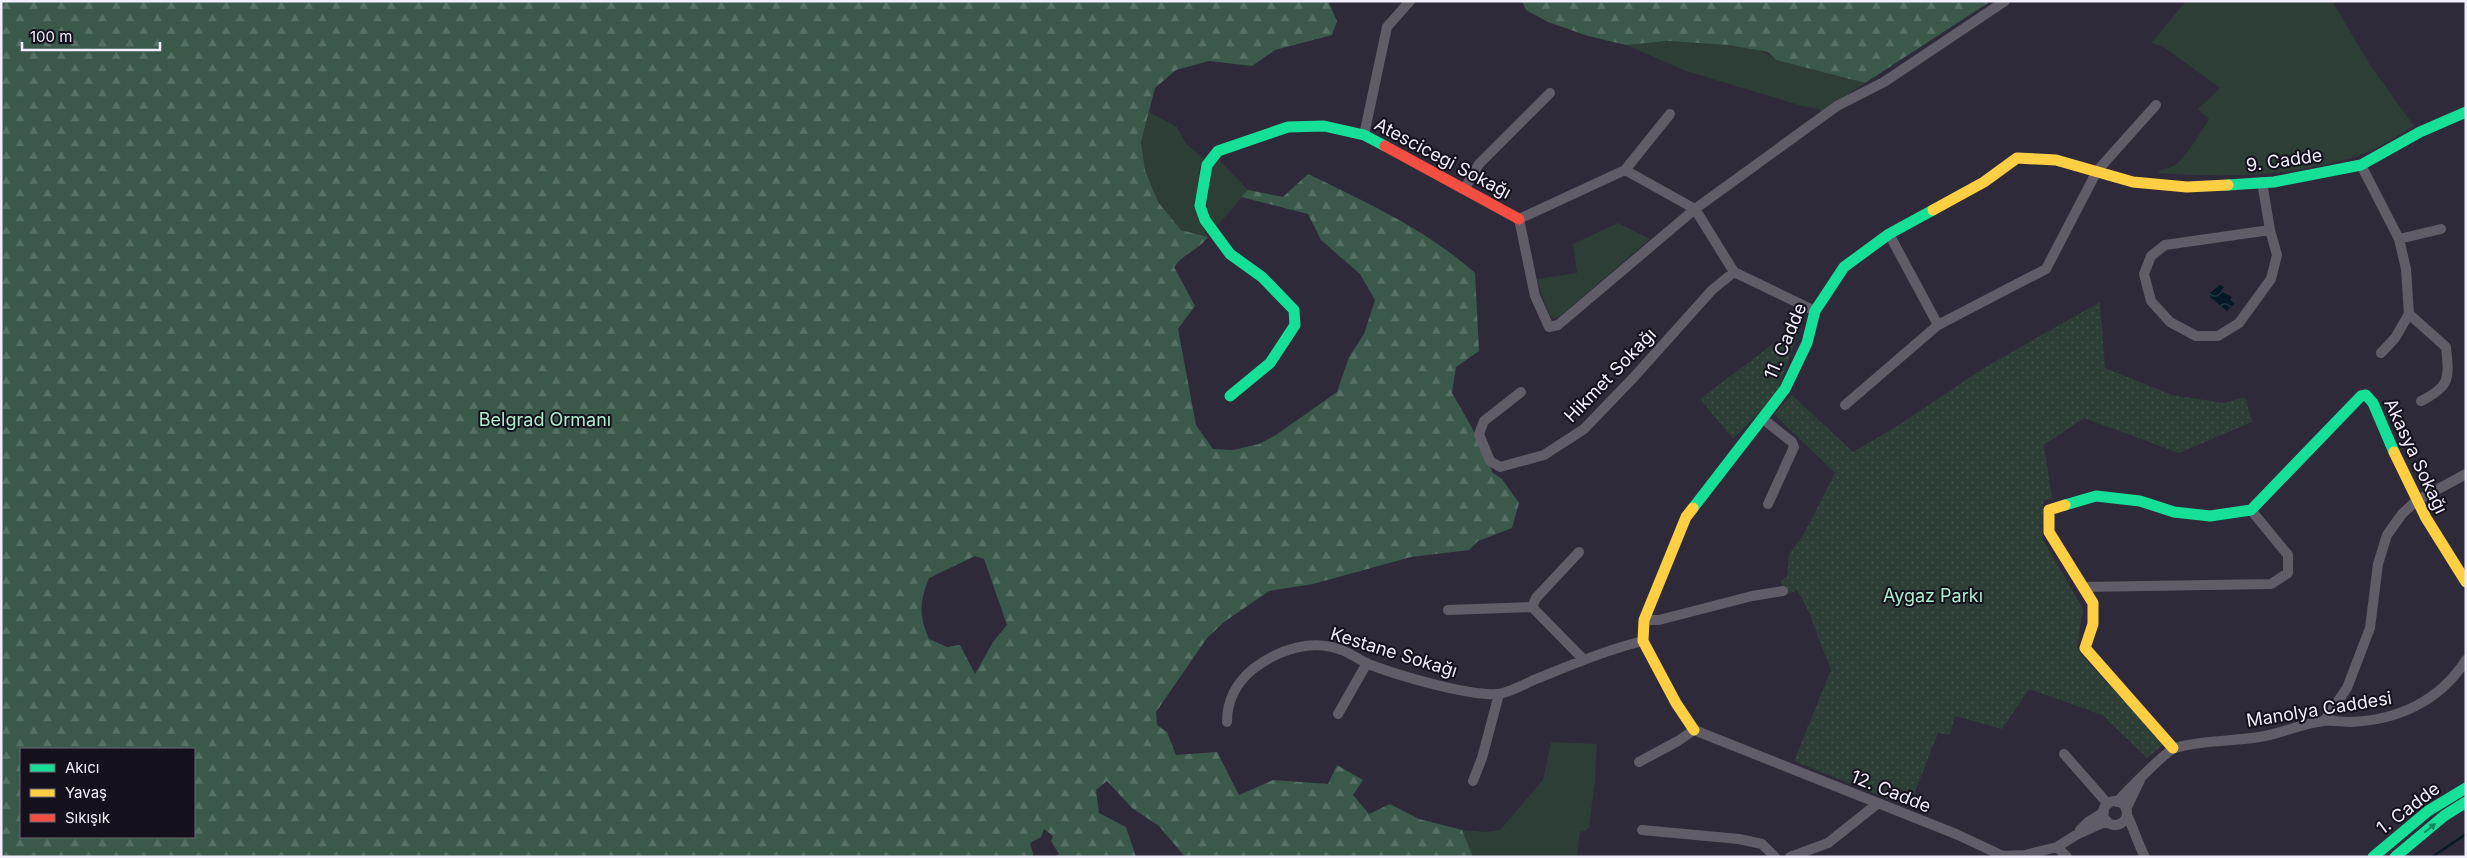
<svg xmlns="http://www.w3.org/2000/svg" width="2467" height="858" font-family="Inter,sans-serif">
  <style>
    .green { fill: #2c3e36 }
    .forest { fill: url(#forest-firs); fill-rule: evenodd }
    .park { fill: url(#park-dots) }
    .water { fill: url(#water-waves) }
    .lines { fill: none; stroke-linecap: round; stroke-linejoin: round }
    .stream { stroke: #041825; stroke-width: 2.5 }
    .street { stroke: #605c68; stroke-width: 10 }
    .fast { stroke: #16e098; stroke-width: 11 }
    .slow { stroke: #ffcf43; stroke-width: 11 }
    .jam { stroke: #f24e42; stroke-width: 11 }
    .oneway { fill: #158260 }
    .labels { text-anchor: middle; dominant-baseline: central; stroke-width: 4; stroke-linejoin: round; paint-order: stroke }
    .street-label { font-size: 18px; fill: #f3eefd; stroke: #14101c }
    .park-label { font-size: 18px; fill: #aeefcc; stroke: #14101c }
  </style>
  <defs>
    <pattern id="forest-firs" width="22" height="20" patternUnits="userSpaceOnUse" patternTransform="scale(1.25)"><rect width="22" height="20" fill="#3a594b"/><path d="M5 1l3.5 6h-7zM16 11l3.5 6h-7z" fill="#577166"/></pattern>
    <pattern id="park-dots" width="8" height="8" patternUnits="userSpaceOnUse" patternTransform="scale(1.25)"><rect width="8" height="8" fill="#2c3e36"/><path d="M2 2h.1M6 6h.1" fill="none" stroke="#41514a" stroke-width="1.8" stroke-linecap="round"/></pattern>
    <pattern id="water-waves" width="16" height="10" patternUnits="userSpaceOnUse" patternTransform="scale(1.25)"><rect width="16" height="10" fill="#041825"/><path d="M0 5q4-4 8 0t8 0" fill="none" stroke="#293a46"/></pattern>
  </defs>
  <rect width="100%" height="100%" fill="#2f2a39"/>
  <path class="green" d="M 2186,1 L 2332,1 L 2370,65 L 2414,126 C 2397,136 2379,148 2360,155 C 2295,177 2225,178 2158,173 C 2163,167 2169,169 2175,165 C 2185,159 2202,130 2209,119 L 2198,109 L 2220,88 L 2162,46 L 2151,43 Z
    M 1668,41 C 1697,43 1756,40 1776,60 L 1865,83 L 1822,112 L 1819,109 L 1802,106 L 1686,71 L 1626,45 Z
    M 1149,112 L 1177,127 L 1186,144 L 1203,158 L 1199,169 L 1201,223 L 1208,237 L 1181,230 L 1158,202 L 1145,170 L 1141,142 Z
    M 1219,160 L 1248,190 L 1217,226 L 1209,217 L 1207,204 L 1211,168 Z
    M 1618,223 L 1650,239 L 1558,318 L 1552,318 L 1546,308 L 1537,279 L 1577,273 L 1573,244 Z
    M 1551,742 L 1597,744 L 1595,782 L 1589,827 L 1585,831 L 1580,832 L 1577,857 L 1473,857 L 1462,830 L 1485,832 L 1500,830 L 1543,780 Z"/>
  <path class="forest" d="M 1,1 L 1328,1 L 1337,21 L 1332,35 L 1275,50 L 1252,66 L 1209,61 L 1176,70 L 1155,88 L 1141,142 L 1145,170 L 1158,202 L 1181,230 L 1208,237 C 1198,250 1183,254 1174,267 L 1195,306 L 1178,329 L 1196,425 L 1213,449 L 1233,450 L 1259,444 L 1276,435 L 1337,392 L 1349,357 L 1364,334 L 1375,300 L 1360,274 L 1321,240 L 1308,214 L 1241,197 L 1248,190 L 1283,197 L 1308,174 C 1366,202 1427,230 1475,273 L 1479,351 L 1456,367 L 1452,393 L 1471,426 L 1493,473 L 1502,479 L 1519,503 L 1512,528 L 1478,541 L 1469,550 L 1411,557 L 1313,584 L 1269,591 L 1224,622 L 1207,638 L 1156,712 L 1157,725 L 1167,732 L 1176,755 L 1217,752 L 1239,795 L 1273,780 L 1328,784 L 1337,765 L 1363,780 L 1353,795 L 1369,814 L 1390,804 L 1419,819 L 1462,830 L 1473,857 L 1185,857 L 1159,826 L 1132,808 L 1107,781 L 1096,790 L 1099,813 L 1126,827 L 1136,857 L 1054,857 L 1059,854 L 1051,841 L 1053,836 L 1044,829 L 1041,837 L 1030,843 L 1034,857 L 1,857 ZM 975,556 L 984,559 L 1007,625 L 993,642 L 975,674 L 960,645 L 947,647 L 929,639 C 919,614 919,604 929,578 ZM 21,749 L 194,749 L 194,837 L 21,837 Z
    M 1522,1 L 1991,1 L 1865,83 L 1776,60 L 1768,52 L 1729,45 L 1668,41 L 1626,45 L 1588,36 L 1548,22 L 1526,10 Z"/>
  <path class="park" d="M 2100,302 L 2105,368 L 2172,395 L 2224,403 L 2245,397 L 2252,422 L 2179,453 L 2084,418 L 2044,445 L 2052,498 L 2043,501 L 2042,538 L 2083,609 L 2077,647 L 2086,660 L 2164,744 L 2147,758 L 2102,715 L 2029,689 L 2002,729 L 1955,716 L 1950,735 L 1938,733 L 1909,807 L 1794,761 L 1831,670 L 1807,608 L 1797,590 L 1785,595 L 1781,580 L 1787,577 L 1789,554 L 1804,534 L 1835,473 L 1774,414 L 1792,395 L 1853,452 L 1894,428 L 1987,366 Z
    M 1801,323 L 1779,388 L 1761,411 L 1733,439 L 1700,399 Z"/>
  <path class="water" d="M 2220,285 L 2224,287 L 2221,291 L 2232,297 L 2230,300 L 2235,303 L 2227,311 L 2210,297 L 2210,293 Z"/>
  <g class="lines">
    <path class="stream" d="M 2432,857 L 2466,834"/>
    <path class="street" d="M 1670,114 L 1625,170 L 1519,219 L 1535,296 L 1549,327 L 1558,325 L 1695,209 L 1837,106 L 1884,82 L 2005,1
      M 1364,135 L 1387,27 L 1410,1
      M 2361,165 L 2399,239 L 2406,269 L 2409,314 L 2395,338 L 2381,353
      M 1625,170 L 1695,209 L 1734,272 L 1815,311
      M 2262,182 L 2270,230 L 2277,255 L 2271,279 L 2239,323 L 2218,336 L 2196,336 L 2170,322 L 2151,301 L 2144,274 L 2151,256 L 2165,245 L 2270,230
      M 1465,188 L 1479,164 L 1550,93
      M 1889,234 L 1938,325
      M 2399,239 L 2441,229
      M 2409,314 L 2446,347 C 2449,378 2451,386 2421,401
      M 1521,392 L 1484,421 L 1479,434 L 1490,461 L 1500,467 L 1544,455 L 1584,429 L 1634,377 L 1712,290 L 1734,272
      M 1845,405 L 1938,325 L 2046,269 L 2097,171 L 2156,105
      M 1763,419 L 1792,442 L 1794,447 L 1768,504
      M 1579,552 L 1536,598 L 1532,607 L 1584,660
      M 2083,587 L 2271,584 L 2288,573 L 2288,555 L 2251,510
      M 1448,610 L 1532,607
      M 1644,620 L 1659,620 L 1752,596 L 1783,591
      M 1338,714 L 1367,663
      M 2324,721 L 2347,688 L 2370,628 L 2378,564 L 2387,535 L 2402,514 L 2416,501 L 2466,474
      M 1227,722 C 1227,700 1236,683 1253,669 C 1279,649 1313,638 1344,651 C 1353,655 1360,660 1368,664 C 1397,675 1467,696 1497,694 C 1510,693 1524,684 1536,679 C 1571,665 1606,650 1643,641
      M 2064,754 L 2108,804
      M 1639,762 L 1678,741 L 1694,730 L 1956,834 L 2003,856 L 2025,855 L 2057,847 L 2076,835 L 2107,821
      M 1473,781 L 1482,758 L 1499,694
      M2103 813a12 12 0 1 1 24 0a12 12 0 1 1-24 0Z
      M 2117,802 C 2124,794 2167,750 2175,748 C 2204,739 2236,742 2265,736 C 2285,732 2304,723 2324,721 C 2333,720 2342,722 2351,722 C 2398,720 2440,701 2466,660
      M 2126,809 L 2140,780
      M 2127,815 C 2134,829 2137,842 2145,857
      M 1642,830 L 1739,839 L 1762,844 L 1775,857
      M 2080,830 L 2088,822 L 2104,812
      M 2057,847 L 2067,857
      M 1790,857 L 1828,843 L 1877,804"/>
    <path class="fast" d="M 2228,185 L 2274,182 L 2361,165 L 2420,132 L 2466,112
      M 1230,396 L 1270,363 L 1295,325 L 1294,310 L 1262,277 L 1230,254 L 1205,220 L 1200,206 L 1207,165 L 1218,151 L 1288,127 L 1324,126 L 1364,135 L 1385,146
      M 2065,505 L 2096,496 L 2140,501 L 2174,512 L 2210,516 L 2251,510 L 2361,396 L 2366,395 L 2373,403 L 2394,452
      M 1693,508 L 1785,389 L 1807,343 L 1815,311 L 1844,267 L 1889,234 L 1933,210
      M 2373,857 L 2428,811 L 2466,788
      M 2395,857 L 2444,816 L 2466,802"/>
    <path class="slow" d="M 1933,210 L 1984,182 L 2017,158 L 2056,160 L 2133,182 L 2187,187 L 2228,185
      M 2394,452 L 2426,518 L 2466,582
      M 2065,505 L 2049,510 L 2049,532 L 2093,603 L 2093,624 L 2085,648 L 2173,748
      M 1693,508 L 1686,517 L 1644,620 L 1643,641 L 1676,703 L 1694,730"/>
    <path class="jam" d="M 1385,146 L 1519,219"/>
  </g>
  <defs><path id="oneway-solid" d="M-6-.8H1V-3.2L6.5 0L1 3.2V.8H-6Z" transform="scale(1.25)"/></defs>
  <use class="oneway" href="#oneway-solid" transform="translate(2430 828) rotate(-39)"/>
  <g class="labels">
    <g class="street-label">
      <text transform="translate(1443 158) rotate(28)">Atescicegi Sokağı</text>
      <text transform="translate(2284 160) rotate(-8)">9. Cadde</text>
      <text transform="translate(1785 341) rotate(-67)">11. Cadde</text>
      <text transform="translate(1610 375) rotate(-46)">Hikmet Sokağı</text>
      <text transform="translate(2416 456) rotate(65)">Akasya Sokağı</text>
      <text transform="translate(1394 652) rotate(17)">Kestane Sokağı</text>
      <text transform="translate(2319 709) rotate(-9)">Manolya Caddesi</text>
      <text transform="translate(1891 791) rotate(22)">12. Cadde</text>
      <text transform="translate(2408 808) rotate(-37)">1. Cadde</text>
    </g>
    <g class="park-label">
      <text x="545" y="419">Belgrad Ormanı</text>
      <text x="1933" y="595">Aygaz Parkı</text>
    </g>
  </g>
  <rect width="2467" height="858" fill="none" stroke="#f3eefd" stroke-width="5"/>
  <rect x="20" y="748" width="175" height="90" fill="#14101c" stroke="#6d6976"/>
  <rect x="30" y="764" width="25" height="8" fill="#16e098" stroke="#6d6976"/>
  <text x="65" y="773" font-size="15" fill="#f3eefd">Akıcı</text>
  <rect x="30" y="789" width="25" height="8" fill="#ffcf43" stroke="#6d6976"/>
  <text x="65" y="798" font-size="15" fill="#f3eefd">Yavaş</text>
  <rect x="30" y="814" width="25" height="8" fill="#f24e42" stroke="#6d6976"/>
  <text x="65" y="823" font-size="15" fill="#f3eefd">Sıkışık</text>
  <path d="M22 42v8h138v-8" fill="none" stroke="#f3eefd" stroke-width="2.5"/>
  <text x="30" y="42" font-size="15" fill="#f3eefd" stroke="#14101c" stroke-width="4" paint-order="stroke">100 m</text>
</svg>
